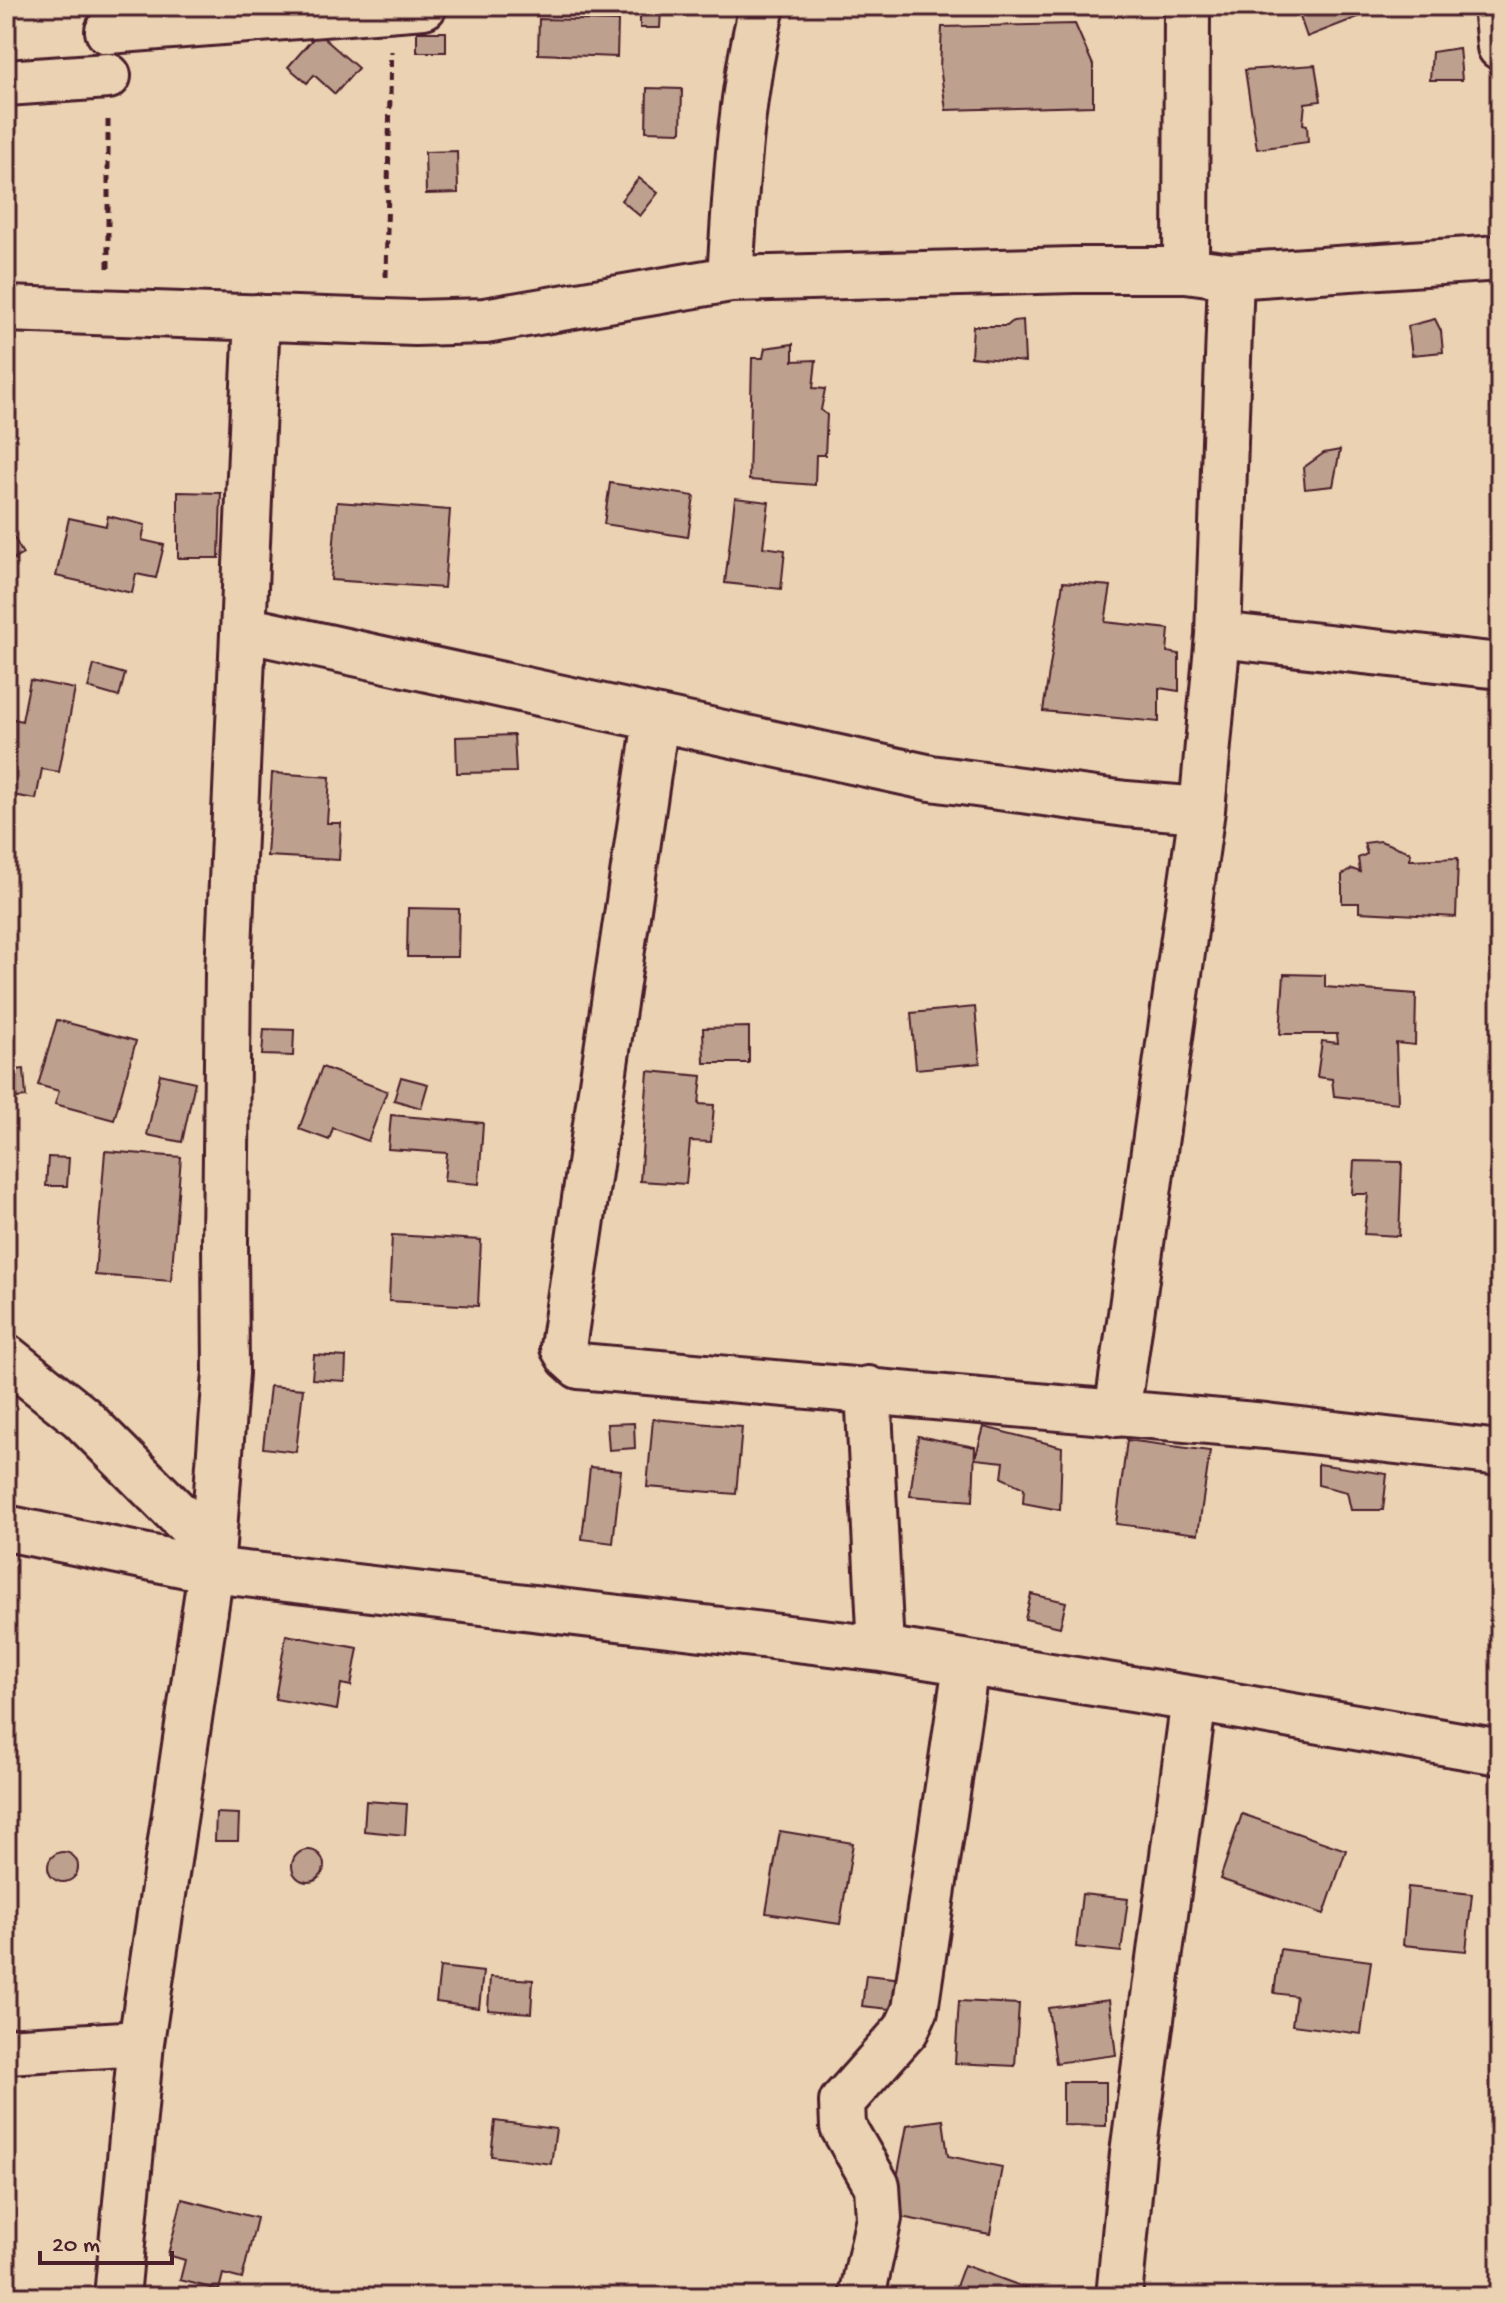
<svg xmlns="http://www.w3.org/2000/svg" width="1506" height="2303" font-family="'Gochi Hand',sans-serif">
  <style>
    .building { fill: #bda08d; stroke: #4a1f2b; stroke-width: 2 }
    .lines { fill: none; stroke-linecap: round; stroke-linejoin: round }
    .minor-casing { stroke: #4a1f2b; stroke-width: 50 }
    .path { stroke: #4a1f2b; stroke-width: 5; stroke-dasharray: 8 6; stroke-linecap: butt }
    .minor { stroke: #ead2b2; stroke-width: 44 }
  </style>
  <rect width="100%" height="100%" fill="#ead2b2"/>
  <filter id="ink" filterUnits="userSpaceOnUse"><feTurbulence type="fractalNoise" baseFrequency=".0125" numOctaves="2"/><feDisplacementMap in="SourceGraphic" scale="16" xChannelSelector="R" yChannelSelector="G"/><feConvolveMatrix kernelMatrix="1 2 1 2 8 2 1 2 1" color-interpolation-filters="sRGB"/></filter>
  <g filter="url(#ink)">
    <path class="building" d="M 1307,6 L 1368,6 L 1371,12 L 1307,37 L 1298,11 Z
      M 640,8 L 661,9 L 660,28 L 640,28 Z
      M 539,19 L 618,21 L 617,57 L 538,54 Z
      M 1075,24 L 1093,65 L 1093,106 L 946,110 L 940,67 L 942,27 Z
      M 417,32 L 446,32 L 446,52 L 417,52 Z
      M 318,33 L 358,68 L 335,94 L 314,75 L 307,83 L 288,67 Z
      M 1459,48 L 1462,80 L 1430,80 L 1432,52 Z
      M 1315,65 L 1321,101 L 1305,103 L 1303,124 L 1307,125 L 1308,142 L 1257,149 L 1245,70 Z
      M 647,88 L 682,89 L 681,132 L 646,131 Z
      M 457,151 L 458,193 L 426,194 L 425,152 Z
      M 639,178 L 658,193 L 640,216 L 621,200 Z
      M 1435,319 L 1441,331 L 1443,352 L 1412,355 L 1408,326 Z
      M 1023,320 L 1025,362 L 971,357 L 973,326 L 1007,326 L 1013,321 Z
      M 793,344 L 793,361 L 816,360 L 813,388 L 825,389 L 821,410 L 827,415 L 825,455 L 816,455 L 815,485 L 749,480 L 752,358 L 763,358 L 765,348 Z
      M 1340,450 L 1333,486 L 1305,489 L 1303,468 L 1324,453 Z
      M 610,483 L 694,496 L 688,537 L 604,524 Z
      M 178,492 L 221,493 L 219,558 L 178,558 Z
      M 735,498 L 769,502 L 763,547 L 785,550 L 781,589 L 725,583 Z
      M 337,502 L 450,510 L 444,588 L 331,580 Z
      M 108,516 L 145,525 L 142,540 L 164,545 L 156,578 L 136,574 L 132,593 L 56,576 L 69,518 L 106,526 Z
      M 6,523 L 23,554 L 6,563 Z
      M 1063,582 L 1111,586 L 1105,622 L 1169,629 L 1167,652 L 1179,654 L 1179,691 L 1159,688 L 1159,722 L 1043,711 Z
      M 94,665 L 125,674 L 119,697 L 88,688 Z
      M 30,680 L 75,689 L 59,772 L 42,769 L 36,799 L 6,794 L 6,717 L 22,721 Z
      M 514,735 L 516,772 L 457,773 L 456,737 Z
      M 272,773 L 330,777 L 327,823 L 341,823 L 339,860 L 267,856 Z
      M 1380,841 L 1410,852 L 1410,860 L 1458,858 L 1456,917 L 1359,912 L 1359,903 L 1342,903 L 1342,875 L 1352,869 L 1360,872 L 1358,858 L 1367,854 L 1364,843 Z
      M 408,908 L 459,909 L 458,957 L 407,957 Z
      M 1284,974 L 1325,975 L 1325,987 L 1416,994 L 1415,1045 L 1396,1043 L 1398,1103 L 1334,1096 L 1332,1079 L 1317,1077 L 1322,1041 L 1338,1043 L 1337,1034 L 1280,1034 Z
      M 975,1007 L 980,1063 L 916,1069 L 911,1013 Z
      M 57,1020 L 136,1041 L 114,1120 L 55,1104 L 59,1091 L 38,1085 Z
      M 749,1027 L 749,1063 L 704,1063 L 703,1028 Z
      M 264,1029 L 294,1030 L 293,1056 L 262,1055 Z
      M 322,1067 L 387,1091 L 368,1141 L 333,1128 L 329,1140 L 299,1129 Z
      M 24,1069 L 26,1097 L 6,1099 L 6,1071 Z
      M 648,1071 L 702,1076 L 699,1104 L 714,1105 L 711,1142 L 690,1141 L 686,1184 L 640,1181 Z
      M 160,1074 L 195,1082 L 182,1142 L 147,1135 Z
      M 401,1077 L 428,1084 L 421,1108 L 394,1100 Z
      M 391,1115 L 483,1123 L 479,1184 L 444,1181 L 447,1153 L 388,1149 Z
      M 105,1151 L 181,1157 L 171,1281 L 95,1275 Z
      M 48,1157 L 69,1158 L 67,1186 L 46,1186 Z
      M 1354,1161 L 1402,1162 L 1399,1236 L 1364,1234 L 1368,1194 L 1352,1194 Z
      M 392,1235 L 481,1240 L 478,1306 L 389,1301 Z
      M 314,1355 L 346,1357 L 345,1381 L 312,1379 Z
      M 270,1386 L 303,1389 L 296,1452 L 263,1448 Z
      M 653,1419 L 742,1427 L 736,1494 L 647,1487 Z
      M 634,1423 L 635,1448 L 609,1450 L 607,1424 Z
      M 984,1427 L 1062,1447 L 1060,1510 L 1023,1503 L 1024,1488 L 1002,1478 L 1004,1462 L 975,1459 Z
      M 918,1436 L 975,1447 L 973,1501 L 910,1496 Z
      M 1127,1440 L 1210,1451 L 1198,1534 L 1116,1524 Z
      M 1318,1464 L 1387,1474 L 1383,1510 L 1351,1510 L 1347,1492 L 1318,1485 Z
      M 590,1467 L 621,1470 L 613,1543 L 582,1539 Z
      M 1495,1507 L 1500,1507 L 1500,1538 L 1497,1537 Z
      M 1031,1594 L 1066,1602 L 1060,1627 L 1025,1619 Z
      M 286,1635 L 358,1648 L 351,1686 L 341,1684 L 337,1710 L 275,1699 Z
      M 366,1801 L 407,1804 L 405,1835 L 364,1831 Z
      M 216,1813 L 239,1814 L 238,1841 L 215,1841 Z
      M 1242,1814 L 1346,1850 L 1324,1914 L 1220,1879 Z
      M 780,1831 L 853,1843 L 840,1924 L 766,1913 Z
      M292 1866a16 16 0 1 1 32 0a16 16 0 1 1-32 0Z
      M48 1867a15 15 0 1 1 30 0a15 15 0 1 1-30 0Z
      M 1408,1887 L 1472,1894 L 1466,1951 L 1403,1945 Z
      M 1082,1894 L 1128,1899 L 1121,1952 L 1076,1947 Z
      M 1280,1949 L 1371,1961 L 1361,2034 L 1292,2025 L 1296,1996 L 1274,1993 Z
      M 440,1967 L 483,1972 L 479,2008 L 436,2002 Z
      M 866,1975 L 903,1979 L 899,2010 L 862,2006 Z
      M 490,1977 L 533,1980 L 531,2013 L 488,2010 Z
      M 1109,2000 L 1116,2055 L 1056,2063 L 1048,2008 Z
      M 959,2001 L 1019,2004 L 1015,2066 L 955,2063 Z
      M 1063,2082 L 1106,2082 L 1106,2126 L 1063,2125 Z
      M 943,2120 L 948,2156 L 1002,2167 L 990,2234 L 890,2215 L 907,2125 Z
      M 495,2121 L 556,2129 L 551,2164 L 491,2156 Z
      M 182,2199 L 257,2218 L 242,2279 L 223,2274 L 219,2290 L 180,2280 L 185,2260 L 168,2255 Z
      M 964,2265 L 1050,2297 L 952,2297 Z"/>
    <g class="lines">
      <defs>
        <path id="minor" d="M 1496,6 L 1500,47
          M 108,31 L 424,6
          M 6,83 L 108,76
          M 1186,270 L 1187,6
          M 730,279 C 736,184 740,99 762,6
          M 6,309 L 415,323 L 485,321 L 730,279 L 1074,270 L 1186,270 L 1231,276 L 1500,258
          M 244,629 L 931,778 L 1126,804 L 1202,810
          M 1218,635 L 1500,666
          M 656,720 L 563,1347 L 569,1357 L 579,1366 L 1266,1426 L 1500,1453
          M 6,1357 L 81,1417 L 211,1547
          M 868,1389 L 881,1649
          M 1117,1414 L 1202,810 L 1218,635 L 1231,276
          M 6,1528 L 211,1570 L 881,1649 L 1194,1699 L 1500,1752
          M 6,2051 L 141,2043
          M 117,2297 L 141,2043 L 211,1570 L 226,1373 L 225,1242 L 228,972 L 257,317
          M 862,2297 L 879,2218 L 877,2186 L 843,2127 L 842,2102 L 906,2030 L 915,2010 L 966,1665
          M 1119,2297 L 1133,2153 L 1194,1699"/>
      </defs>
      <use href="#minor" class="minor-casing"/>
      <path class="path" d="M 108,120 L 108,270
        M 386,277 L 391,51"/>
      <use href="#minor" class="minor"/>
    </g>
  </g>
  <rect width="1506" height="2303" fill="none" stroke="#ead2b2" stroke-width="32"/>
  <rect x="16" y="16" width="1474" height="2271" fill="none" stroke="#4a1f2b" stroke-width="3" filter="url(#ink)"/>
  <path d="M40 2251v12h132v-12" fill="none" stroke="#4a1f2b" stroke-width="4"/>
  <text x="52" y="2251" font-size="24" fill="#4a1f2b" stroke="#ead2b2" stroke-width="6" paint-order="stroke">20 m</text>
</svg>
